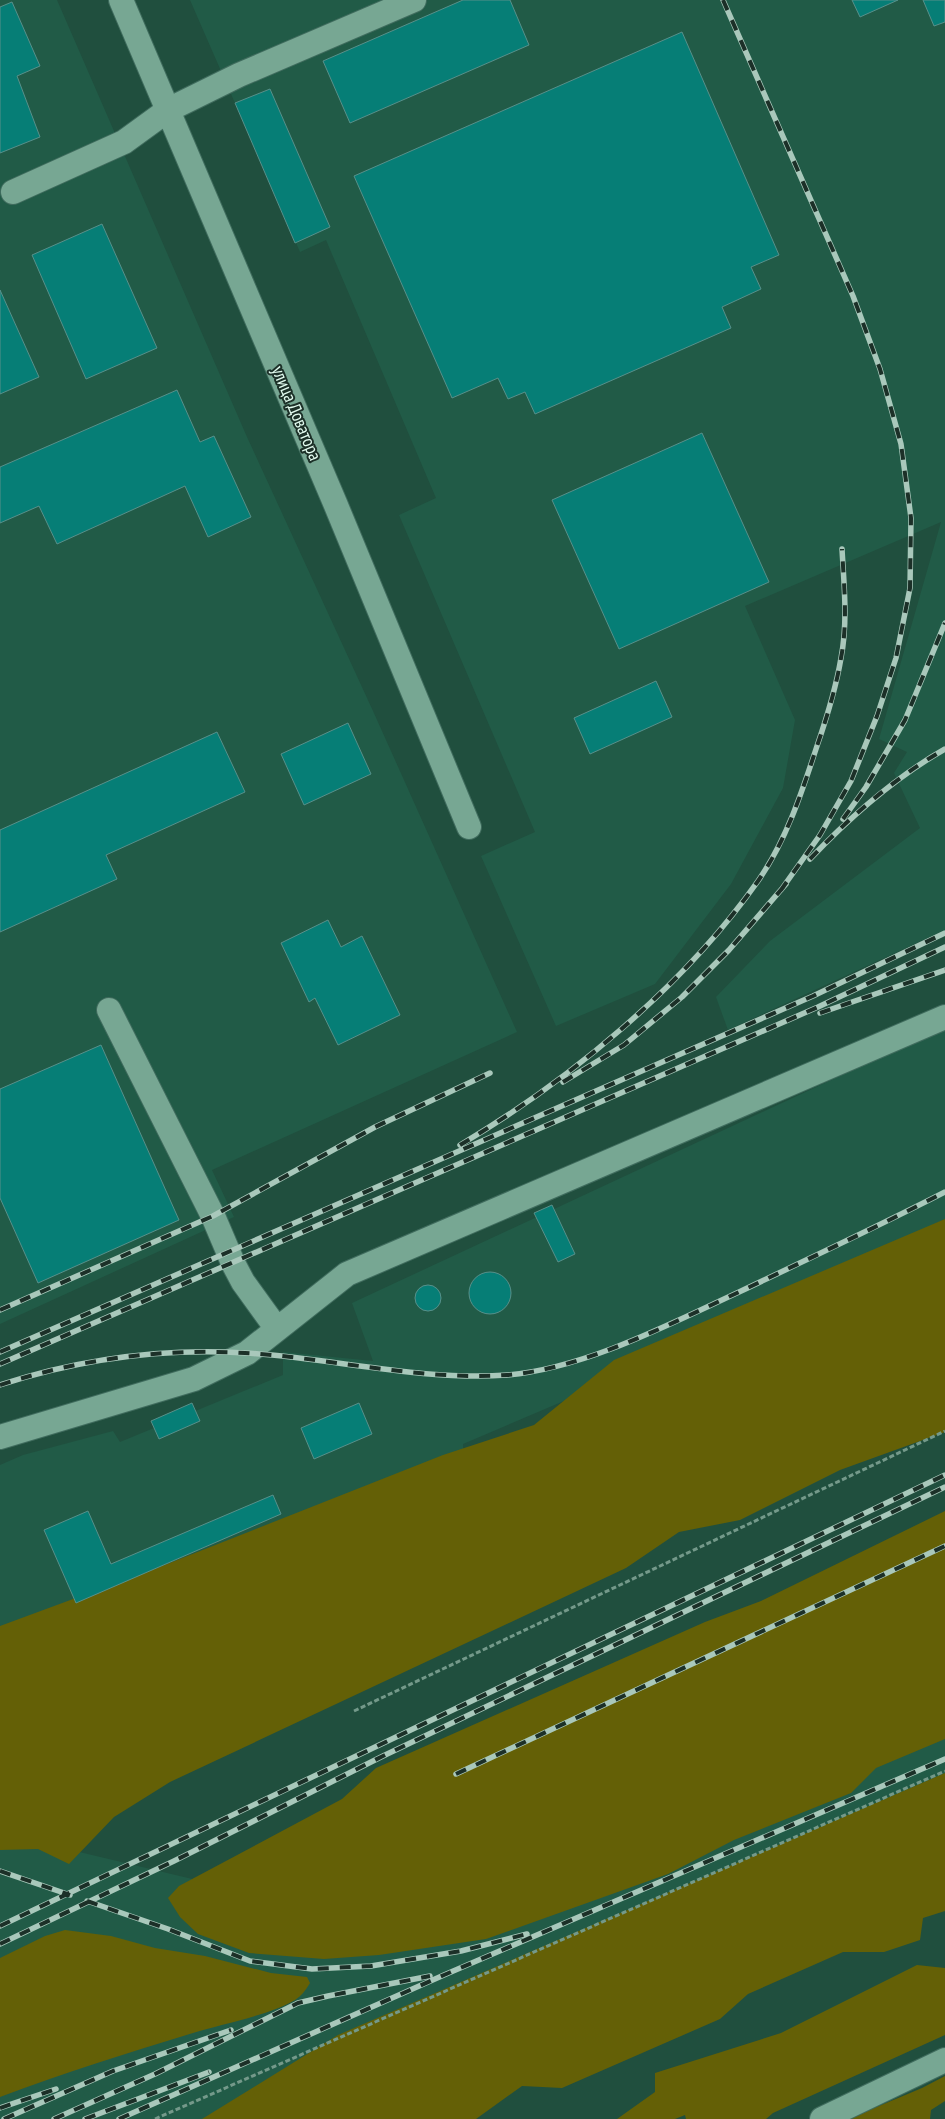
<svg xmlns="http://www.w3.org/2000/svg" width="945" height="2119" font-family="'PT Sans Narrow',sans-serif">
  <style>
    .built { fill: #215b47 }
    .green { fill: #646006 }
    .building { fill: #067e76; stroke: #58908a }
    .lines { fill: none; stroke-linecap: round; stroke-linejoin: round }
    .minor-casing { stroke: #406c5e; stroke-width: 26 }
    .path { stroke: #74998a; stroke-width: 3; stroke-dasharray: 5 2.5; stroke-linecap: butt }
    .minor { stroke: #77a793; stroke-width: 24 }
    .rail-casing { stroke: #a9c8bb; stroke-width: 5.5 }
    .rail { stroke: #1c3028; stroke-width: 4; stroke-dasharray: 11; stroke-linecap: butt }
    .labels { text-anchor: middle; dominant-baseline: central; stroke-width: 4; stroke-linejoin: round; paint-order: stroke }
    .street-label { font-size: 18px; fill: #e3fcf0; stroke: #1c3028 }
  </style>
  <rect width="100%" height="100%" fill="#204f3e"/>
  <path class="built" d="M 0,0 L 57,0 L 247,437 L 373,711 L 517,1032 L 212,1170 L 234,1217 L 0,1324 Z
    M 190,0 L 945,0 L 945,930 L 728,1030 L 716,997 L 770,941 L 920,828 L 894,773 L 907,752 L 879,739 L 941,522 L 745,606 L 795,720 L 783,788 L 731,884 L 655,984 L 556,1026 L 481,856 L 535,832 L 399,515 L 436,498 L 326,240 L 300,252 Z
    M 945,1027 L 945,1219 L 646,1366 L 463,1444 L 463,1450 L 0,1634 L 0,1465 L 23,1455 L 113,1431 L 120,1442 L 283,1375 L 283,1352 L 373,1361 L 352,1303 Z
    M 945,1694 L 945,1834 L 282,2119 L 0,2119 L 0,1833 L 384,1925 Z"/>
  <path class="green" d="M 945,1219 L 945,1432 L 840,1470 L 740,1520 L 679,1532 L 626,1568 L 170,1782 L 114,1817 L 69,1864 L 38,1849 L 0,1850 L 0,1626 L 157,1568 L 443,1455 L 534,1425 L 614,1360 Z
    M 945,1511 L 945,1739 L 876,1768 L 851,1793 L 734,1840 L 668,1874 L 486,1939 L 379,1955 L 324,1959 L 249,1953 L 198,1934 L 180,1917 L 168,1898 L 179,1886 L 342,1799 L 376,1768 L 705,1622 L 761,1601 Z
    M 945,1773 L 945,1911 L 923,1918 L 920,1940 L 884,1952 L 843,1952 L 748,1994 L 720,2019 L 562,2088 L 522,2086 L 476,2119 L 202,2119 L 338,2035 Z
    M 65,1930 L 111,1936 L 155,1948 L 205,1956 L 271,1973 L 307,1977 L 310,1983 C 306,1990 301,1996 295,2000 C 270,2015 222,2024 193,2033 C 128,2053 63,2073 0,2097 L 0,1958 L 45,1936 Z
    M 917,1965 L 945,1968 L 945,2035 L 773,2113 L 766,2119 L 686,2119 L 685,2115 L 675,2119 L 617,2119 L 655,2092 L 655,2073 L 781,2033 Z
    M 945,2076 L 945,2101 L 931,2110 L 930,2119 L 848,2119 L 922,2088 Z"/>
  <path class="building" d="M 463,0 L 510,0 L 529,45 L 350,123 L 323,61 Z
    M 852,0 L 898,0 L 860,17 Z
    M 923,0 L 945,0 L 945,22 L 934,26 Z
    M 12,2 L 40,66 L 17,76 L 40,137 L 0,153 L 0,7 Z
    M 682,32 L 779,255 L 751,267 L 761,289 L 722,307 L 731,328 L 535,414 L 525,392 L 508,399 L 498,378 L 452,398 L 354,176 Z
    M 270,89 L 330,227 L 295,243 L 235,103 Z
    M 102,224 L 157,348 L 86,379 L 32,255 Z
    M 0,290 L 39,377 L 0,394 Z
    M 177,390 L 200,442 L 214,436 L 251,517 L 208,537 L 185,486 L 57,544 L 39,506 L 0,523 L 0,467 Z
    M 702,433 L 769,582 L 619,649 L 552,500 Z
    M 656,681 L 672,717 L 590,754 L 574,718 Z
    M 348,723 L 371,774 L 304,805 L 281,754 Z
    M 217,732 L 245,792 L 106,855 L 117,879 L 0,932 L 0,830 Z
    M 328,920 L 341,947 L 362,936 L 400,1015 L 338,1045 L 315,998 L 309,1002 L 281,943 Z
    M 101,1045 L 179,1220 L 38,1283 L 0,1198 L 0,1089 Z
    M 552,1205 L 575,1254 L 558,1262 L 534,1213 Z
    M469 1293a21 21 0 1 1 42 0a21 21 0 1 1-42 0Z
    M415 1298a13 13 0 1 1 26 0a13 13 0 1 1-26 0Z
    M 192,1403 L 200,1421 L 159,1439 L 151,1421 Z
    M 359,1403 L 372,1434 L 314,1459 L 301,1428 Z
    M 273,1495 L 281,1514 L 76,1603 L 44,1530 L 88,1511 L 111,1564 Z"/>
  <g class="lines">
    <defs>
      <path id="minor" d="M 121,0 L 335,503 L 469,827
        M 13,192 L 124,142 L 168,110 L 239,75 L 414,0
        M 109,1010 L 213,1216 L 233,1263 L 243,1282 L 277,1329
        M 0,1437 L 194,1379 L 247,1353 L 347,1274 L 945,1017
        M 822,2119 L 945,2060"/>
    </defs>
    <use href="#minor" class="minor-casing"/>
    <path class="path" d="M 354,1711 L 945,1431
      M 155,2119 L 945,1771"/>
    <use href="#minor" class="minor"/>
    <defs>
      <path id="rail" d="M 723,0 L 853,296 L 880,369 L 901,444 L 911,518 L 910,588 L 896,658 L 877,716 L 851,781 L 820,835 L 781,890
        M 843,819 L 866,787 L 905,720 L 945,623
        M 810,859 C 851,816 894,778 945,749
        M 820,1013 L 945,970
        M 563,1082 L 624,1045 L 682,997 L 729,950 L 786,884
        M 460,1145 C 570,1080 684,986 758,881 C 786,841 802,792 817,746 C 827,717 836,688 841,658 C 848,622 844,585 842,549
        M 0,1310 L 213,1216 L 375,1127 L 490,1073
        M 0,1352 L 813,996 L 945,933
        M 0,1364 L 818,1007 L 945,947
        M 0,1385 C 80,1359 161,1348 245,1353 C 332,1358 419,1381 507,1375 C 583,1369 670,1324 739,1292 C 808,1259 877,1227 945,1192
        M 456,1774 L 945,1546
        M 0,1871 L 70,1895
        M 87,1901 L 168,1929 L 250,1961 L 312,1969 L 371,1966 L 461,1951 L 527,1934
        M 0,1926 L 945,1475
        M 0,1944 L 174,1861 L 383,1756 L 945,1487
        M 0,2108 L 56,2089
        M 4,2119 L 113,2071 L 231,2030
        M 54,2119 L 155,2074 L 298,2003 L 328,1996 L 430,1976
        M 85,2119 L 209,2072
        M 119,2119 L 444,1975 L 945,1759"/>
    </defs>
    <use href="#rail" class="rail-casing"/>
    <use href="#rail" class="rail"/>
  </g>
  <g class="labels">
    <g class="street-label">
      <text transform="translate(297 413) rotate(67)">улица Доватора</text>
    </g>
  </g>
</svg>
